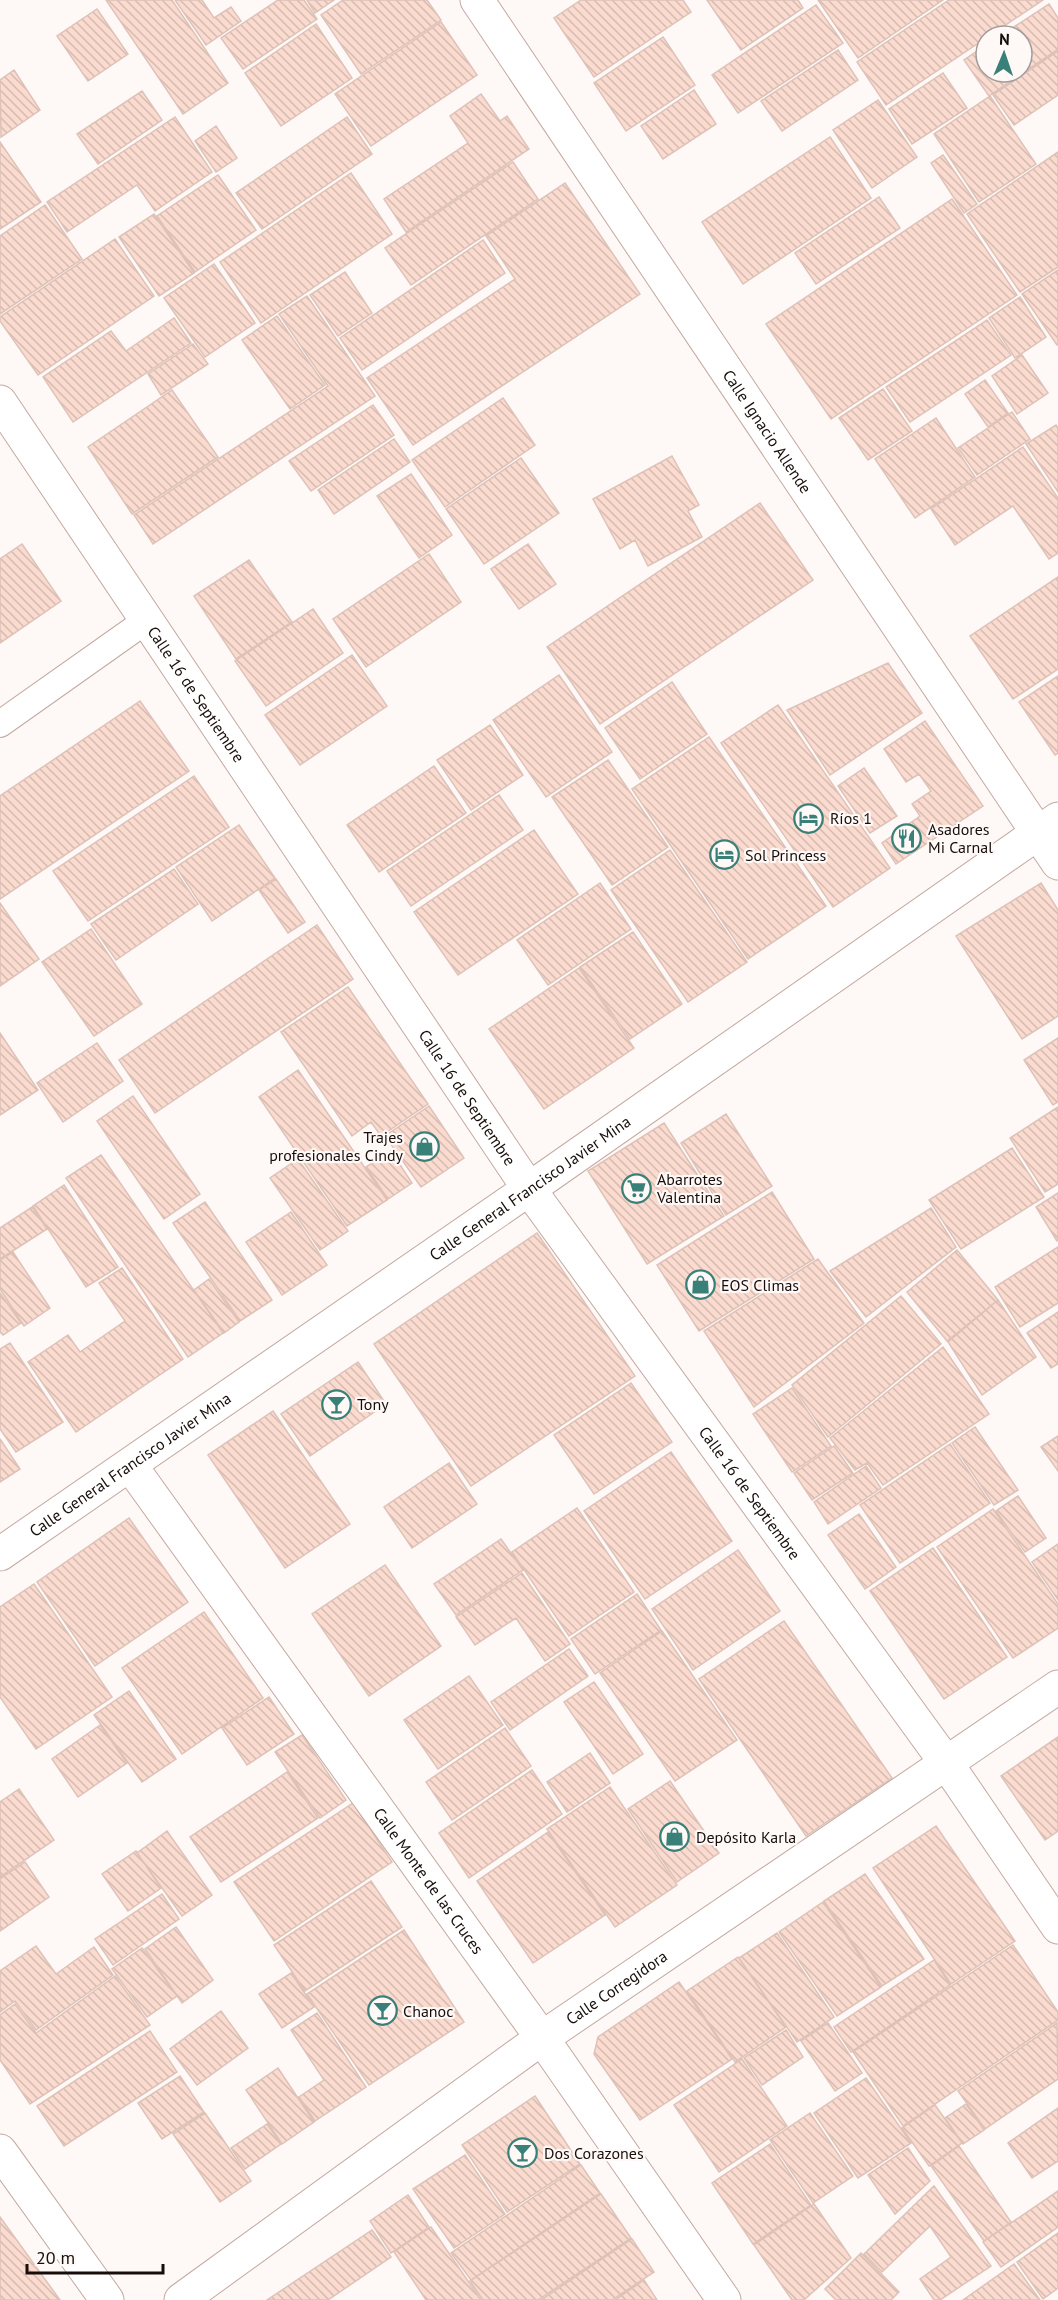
<svg xmlns="http://www.w3.org/2000/svg" width="1058" height="2300" font-family="'PT Sans',sans-serif">
  <style>
    .building { fill: url(#building-back-hatch); stroke: #dec2b8; stroke-width: 1.5 }
    .lines { fill: none; stroke-linecap: round; stroke-linejoin: round }
    .service-casing { stroke: #c4a9a0; stroke-width: 28 }
    .minor-casing { stroke: #c4a9a0; stroke-width: 35 }
    .tertiary-casing { stroke: #c4a9a0; stroke-width: 35 }
    .service { stroke: #fff; stroke-width: 26 }
    .minor { stroke: #fff; stroke-width: 33 }
    .tertiary { stroke: #fff; stroke-width: 33 }
    .labels { text-anchor: middle; dominant-baseline: central; stroke-width: 4.5; stroke-linejoin: round; paint-order: stroke }
    .street-label { font-size: 16px; fill: #170e0b; stroke: #fef9f7 }
    .poi-label { font-size: 16px; fill: #170e0b; stroke: #fef9f7; text-anchor: start }
  </style>
  <defs>
    <pattern id="building-back-hatch" width="6" height="6" patternUnits="userSpaceOnUse" patternTransform="scale(1.5)"><rect width="6" height="6" fill="#fbdbcf"/><path d="M-1 5l2 2M0 0l6 6M5-1l2 2" fill="none" stroke="#d6bbb0"/></pattern>
  </defs>
  <rect width="100%" height="100%" fill="#fef9f7"/>
  <path class="building" d="M 106,0 L 172,0 L 228,83 L 183,114 Z
    M 175,0 L 202,0 L 214,18 L 231,7 L 241,21 L 206,45 Z
    M 278,0 L 304,0 L 317,19 L 243,69 L 221,38 Z
    M 307,0 L 334,0 L 315,13 Z
    M 343,0 L 427,0 L 441,20 L 361,74 L 321,15 Z
    M 581,0 L 683,0 L 691,12 L 594,77 L 554,18 Z
    M 707,0 L 798,0 L 803,8 L 741,50 Z
    M 818,0 L 943,0 L 858,58 Z
    M 949,0 L 1043,0 L 886,105 L 857,62 Z
    M 1049,4 L 1058,18 L 1058,49 L 989,96 L 964,60 L 986,45 L 986,72 L 1022,72 L 1022,36 L 1000,36 Z
    M 816,5 L 843,43 L 738,113 L 712,75 Z
    M 97,9 L 128,54 L 88,81 L 57,36 Z
    M 441,22 L 477,75 L 371,146 L 335,94 Z
    M 316,24 L 352,78 L 281,126 L 245,73 Z
    M 663,37 L 695,85 L 626,131 L 594,83 Z
    M 838,50 L 858,80 L 782,131 L 761,101 Z
    M 1058,51 L 1058,95 L 1014,125 L 993,95 Z
    M 14,70 L 40,110 L 1,137 L 0,80 Z
    M 943,73 L 967,108 L 912,144 L 889,109 Z
    M 694,90 L 716,124 L 663,159 L 641,126 Z
    M 142,91 L 162,120 L 98,164 L 77,134 Z
    M 481,94 L 500,121 L 507,116 L 529,149 L 406,232 L 384,199 L 468,143 L 450,116 Z
    M 990,96 L 1036,164 L 979,202 L 934,134 Z
    M 878,100 L 917,157 L 872,188 L 833,130 Z
    M 175,117 L 212,172 L 155,211 L 137,185 L 67,232 L 47,202 Z
    M 347,117 L 372,154 L 262,229 L 236,193 Z
    M 216,126 L 237,158 L 216,172 L 195,141 Z
    M 830,137 L 871,198 L 743,284 L 702,222 Z
    M 0,142 L 41,202 L 0,229 Z
    M 1058,152 L 1058,267 L 1020,292 L 967,214 Z
    M 943,155 L 977,204 L 964,213 L 931,163 Z
    M 513,162 L 538,199 L 411,285 L 385,248 Z
    M 351,173 L 392,234 L 261,323 L 220,262 Z
    M 218,175 L 256,230 L 195,272 L 157,216 Z
    M 565,183 L 640,294 L 413,445 L 367,378 L 515,279 L 486,236 Z
    M 879,197 L 900,228 L 816,284 L 795,253 Z
    M 952,199 L 1017,295 L 831,419 L 766,324 Z
    M 45,205 L 82,259 L 0,314 L 0,236 Z
    M 154,214 L 194,273 L 159,296 L 119,237 Z
    M 115,239 L 154,296 L 38,375 L 0,321 L 0,317 Z
    M 483,240 L 505,273 L 362,370 L 340,338 Z
    M 214,264 L 255,323 L 205,357 L 164,298 Z
    M 1058,270 L 1058,345 L 1057,345 L 1022,294 Z
    M 345,272 L 372,313 L 338,336 L 310,295 Z
    M 307,296 L 375,396 L 153,544 L 134,515 L 328,386 L 279,314 Z
    M 1020,297 L 1046,337 L 1015,358 L 989,318 Z
    M 277,316 L 325,385 L 290,409 L 242,340 Z
    M 174,318 L 191,343 L 73,422 L 43,377 L 111,331 L 126,351 Z
    M 987,320 L 1011,355 L 910,422 L 886,387 Z
    M 193,344 L 208,364 L 161,395 L 148,374 Z
    M 1022,355 L 1048,393 L 1017,414 L 992,376 Z
    M 985,380 L 1008,413 L 988,427 L 965,394 Z
    M 883,389 L 912,431 L 868,460 L 839,418 Z
    M 172,390 L 218,457 L 132,514 L 88,447 Z
    M 503,398 L 535,445 L 445,507 L 412,460 Z
    M 373,405 L 394,435 L 311,491 L 289,461 Z
    M 1012,412 L 1030,439 L 977,475 L 958,448 Z
    M 936,418 L 975,477 L 915,518 L 875,459 Z
    M 1056,425 L 1058,428 L 1058,492 L 1026,444 Z
    M 394,439 L 410,462 L 334,514 L 318,490 Z
    M 1023,447 L 1058,498 L 1058,553 L 1049,559 L 1013,506 L 955,545 L 931,509 Z
    M 672,456 L 699,505 L 688,511 L 702,537 L 648,566 L 635,540 L 620,549 L 593,499 Z
    M 521,458 L 559,513 L 484,564 L 446,509 Z
    M 411,474 L 452,535 L 419,558 L 377,496 Z
    M 760,503 L 813,580 L 600,724 L 547,647 Z
    M 22,544 L 61,601 L 0,643 L 0,559 Z
    M 528,544 L 556,584 L 519,609 L 491,569 Z
    M 429,554 L 461,602 L 366,667 L 333,619 Z
    M 249,560 L 292,622 L 236,659 L 194,596 Z
    M 1058,577 L 1058,669 L 1013,699 L 970,636 Z
    M 313,609 L 343,653 L 266,706 L 235,661 Z
    M 352,655 L 387,706 L 300,765 L 265,715 Z
    M 888,663 L 922,713 L 830,775 L 787,710 Z
    M 559,675 L 612,752 L 546,797 L 493,720 Z
    M 1058,676 L 1058,753 L 1055,755 L 1019,702 Z
    M 672,682 L 707,734 L 640,779 L 605,728 Z
    M 140,701 L 189,771 L 0,899 L 0,796 Z
    M 778,705 L 890,868 L 833,907 L 721,743 Z
    M 925,721 L 983,806 L 896,864 L 882,843 L 920,816 L 912,804 L 931,791 L 919,774 L 906,782 L 884,749 Z
    M 490,725 L 523,775 L 471,810 L 437,760 Z
    M 709,737 L 826,906 L 748,959 L 632,789 Z
    M 608,760 L 668,847 L 612,885 L 552,797 Z
    M 434,766 L 466,813 L 379,872 L 347,825 Z
    M 864,768 L 897,816 L 870,833 L 838,786 Z
    M 194,776 L 229,827 L 88,921 L 53,871 Z
    M 499,795 L 523,830 L 411,906 L 387,871 Z
    M 239,825 L 275,878 L 212,921 L 176,867 Z
    M 534,830 L 578,894 L 458,975 L 414,912 Z
    M 670,850 L 747,962 L 688,1002 L 611,890 Z
    M 174,869 L 198,904 L 116,960 L 91,924 Z
    M 276,879 L 305,922 L 288,933 L 259,890 Z
    M 600,883 L 631,929 L 548,985 L 517,940 Z
    M 1041,883 L 1058,910 L 1058,1016 L 1022,1039 L 956,936 Z
    M 0,903 L 39,959 L 0,986 Z
    M 317,925 L 353,979 L 155,1113 L 119,1060 Z
    M 91,929 L 142,1004 L 94,1036 L 42,962 Z
    M 633,932 L 682,1004 L 630,1039 L 580,967 Z
    M 579,968 L 634,1048 L 544,1109 L 489,1029 Z
    M 348,987 L 428,1104 L 381,1136 L 371,1122 L 352,1136 L 281,1032 Z
    M 0,1033 L 38,1090 L 0,1115 Z
    M 1058,1038 L 1058,1102 L 1053,1105 L 1024,1060 Z
    M 97,1043 L 123,1081 L 63,1122 L 37,1083 Z
    M 298,1070 L 387,1200 L 347,1226 L 259,1097 Z
    M 133,1096 L 200,1194 L 164,1219 L 97,1121 Z
    M 429,1106 L 464,1158 L 421,1187 L 385,1136 Z
    M 1058,1107 L 1058,1184 L 1045,1192 L 1010,1138 Z
    M 726,1114 L 772,1186 L 726,1215 L 681,1143 Z
    M 664,1123 L 724,1216 L 647,1264 L 588,1171 Z
    M 1012,1148 L 1044,1197 L 961,1249 L 929,1200 Z
    M 391,1151 L 412,1183 L 388,1199 L 366,1167 Z
    M 101,1155 L 223,1333 L 188,1357 L 66,1178 Z
    M 298,1159 L 348,1231 L 320,1250 L 270,1178 Z
    M 64,1185 L 118,1267 L 86,1287 L 33,1206 Z
    M 772,1192 L 814,1259 L 699,1331 L 657,1265 Z
    M 1058,1193 L 1058,1240 L 1057,1241 L 1036,1207 Z
    M 205,1202 L 272,1300 L 240,1321 L 173,1223 Z
    M 32,1207 L 47,1229 L 0,1259 L 0,1228 Z
    M 931,1208 L 956,1247 L 866,1317 L 830,1271 Z
    M 291,1212 L 327,1265 L 282,1295 L 246,1242 Z
    M 537,1233 L 635,1376 L 471,1486 L 374,1344 Z
    M 1058,1247 L 1058,1303 L 1020,1327 L 995,1287 Z
    M 957,1250 L 998,1300 L 947,1341 L 907,1292 Z
    M 13,1252 L 50,1308 L 24,1326 L 0,1289 L 0,1260 Z
    M 818,1259 L 864,1323 L 754,1407 L 704,1331 Z
    M 122,1268 L 183,1359 L 76,1432 L 28,1362 L 68,1335 L 80,1352 L 125,1321 L 99,1283 Z
    M 209,1279 L 239,1322 L 224,1333 L 194,1290 Z
    M 0,1293 L 21,1323 L 3,1335 L 0,1332 Z
    M 901,1296 L 941,1344 L 828,1437 L 792,1385 Z
    M 998,1300 L 1036,1357 L 982,1395 L 948,1342 Z
    M 1058,1312 L 1058,1364 L 1051,1368 L 1027,1333 Z
    M 10,1343 L 63,1422 L 16,1452 L 0,1429 L 0,1349 Z
    M 943,1347 L 989,1414 L 883,1485 L 867,1463 L 855,1470 L 830,1438 Z
    M 358,1362 L 386,1404 L 310,1456 L 281,1414 Z
    M 631,1383 L 672,1442 L 594,1494 L 554,1435 Z
    M 792,1388 L 831,1446 L 792,1472 L 753,1414 Z
    M 273,1411 L 350,1524 L 285,1568 L 208,1455 Z
    M 975,1427 L 1018,1490 L 994,1505 L 952,1443 Z
    M 1058,1436 L 1058,1471 L 1041,1447 Z
    M 0,1439 L 20,1469 L 0,1482 Z
    M 950,1444 L 990,1503 L 900,1563 L 860,1505 Z
    M 834,1446 L 853,1473 L 812,1500 L 794,1473 Z
    M 671,1452 L 732,1541 L 645,1599 L 584,1511 Z
    M 449,1463 L 477,1504 L 412,1548 L 384,1507 Z
    M 866,1466 L 881,1488 L 828,1524 L 814,1502 Z
    M 1018,1496 L 1046,1538 L 1025,1552 L 996,1511 Z
    M 577,1508 L 634,1592 L 569,1636 L 512,1552 Z
    M 993,1509 L 1058,1604 L 1058,1628 L 1013,1658 L 937,1547 Z
    M 859,1514 L 896,1567 L 865,1589 L 828,1535 Z
    M 129,1518 L 188,1602 L 95,1666 L 37,1582 Z
    M 501,1539 L 523,1570 L 456,1615 L 434,1584 Z
    M 1058,1544 L 1058,1600 L 1032,1562 Z
    M 933,1548 L 1007,1657 L 944,1699 L 870,1591 Z
    M 738,1550 L 780,1611 L 693,1670 L 652,1609 Z
    M 385,1565 L 441,1646 L 369,1696 L 312,1614 Z
    M 522,1573 L 570,1644 L 545,1661 L 516,1618 L 475,1645 L 456,1617 Z
    M 34,1584 L 112,1697 L 36,1749 L 0,1697 L 0,1607 Z
    M 637,1594 L 661,1630 L 595,1674 L 571,1639 Z
    M 204,1612 L 263,1698 L 182,1754 L 122,1668 Z
    M 784,1621 L 892,1778 L 806,1836 L 699,1679 Z
    M 662,1631 L 737,1740 L 675,1781 L 600,1673 Z
    M 569,1649 L 588,1676 L 510,1730 L 491,1702 Z
    M 469,1676 L 503,1725 L 438,1769 L 404,1720 Z
    M 594,1682 L 643,1754 L 613,1774 L 564,1702 Z
    M 129,1691 L 176,1759 L 142,1782 L 94,1715 Z
    M 269,1697 L 294,1734 L 247,1765 L 222,1728 Z
    M 100,1725 L 127,1763 L 78,1797 L 52,1759 Z
    M 505,1728 L 531,1766 L 452,1820 L 426,1782 Z
    M 302,1735 L 346,1800 L 320,1818 L 275,1752 Z
    M 1058,1737 L 1058,1831 L 1045,1840 L 1001,1776 Z
    M 590,1753 L 610,1783 L 567,1812 L 547,1782 Z
    M 532,1770 L 562,1814 L 469,1878 L 439,1833 Z
    M 287,1772 L 318,1818 L 221,1882 L 190,1837 Z
    M 670,1781 L 719,1853 L 677,1882 L 628,1809 Z
    M 610,1787 L 677,1885 L 615,1927 L 547,1829 Z
    M 19,1789 L 54,1840 L 0,1877 L 0,1802 Z
    M 353,1803 L 392,1862 L 274,1941 L 234,1882 Z
    M 936,1826 L 1015,1941 L 951,1984 L 873,1868 Z
    M 167,1831 L 212,1895 L 182,1916 L 137,1853 Z
    M 548,1832 L 605,1915 L 533,1963 L 477,1881 Z
    M 136,1851 L 161,1888 L 128,1911 L 102,1874 Z
    M 25,1862 L 49,1897 L 0,1931 L 0,1879 Z
    M 865,1874 L 924,1959 L 882,1986 L 824,1901 Z
    M 371,1881 L 402,1927 L 305,1991 L 274,1945 Z
    M 162,1894 L 179,1919 L 113,1965 L 95,1939 Z
    M 823,1902 L 881,1987 L 837,2016 L 779,1932 Z
    M 176,1927 L 213,1980 L 182,2003 L 145,1949 Z
    M 404,1930 L 464,2022 L 369,2085 L 307,1994 Z
    M 777,1933 L 834,2017 L 797,2042 L 739,1958 Z
    M 1013,1945 L 1058,2012 L 1058,2020 L 903,2126 L 853,2052 Z
    M 36,1946 L 56,1974 L 94,1947 L 113,1975 L 36,2030 L 15,2001 L 0,2012 L 0,1971 Z
    M 142,1948 L 177,1996 L 147,2017 L 112,1969 Z
    M 738,1957 L 786,2027 L 735,2062 L 687,1991 Z
    M 934,1960 L 950,1985 L 851,2052 L 834,2027 Z
    M 291,1973 L 314,2007 L 282,2028 L 259,1994 Z
    M 115,1976 L 150,2025 L 30,2104 L 0,2060 L 0,2015 L 15,2004 L 36,2033 Z
    M 679,1982 L 732,2059 L 640,2120 L 594,2054 L 598,2037 Z
    M 221,2011 L 248,2048 L 197,2085 L 170,2049 Z
    M 317,2013 L 366,2087 L 315,2121 L 299,2097 L 324,2080 L 291,2030 Z
    M 828,2023 L 862,2073 L 835,2091 L 801,2041 Z
    M 1057,2023 L 1058,2079 L 985,2129 L 958,2091 Z
    M 786,2030 L 803,2057 L 762,2085 L 744,2058 Z
    M 150,2031 L 177,2072 L 64,2146 L 37,2106 Z
    M 742,2059 L 787,2126 L 719,2172 L 674,2105 Z
    M 278,2068 L 314,2122 L 282,2144 L 246,2090 Z
    M 180,2076 L 204,2112 L 162,2139 L 138,2103 Z
    M 866,2078 L 911,2143 L 858,2178 L 814,2113 Z
    M 535,2096 L 580,2164 L 507,2212 L 462,2145 Z
    M 966,2104 L 984,2130 L 963,2144 L 945,2118 Z
    M 935,2105 L 962,2143 L 929,2166 L 902,2128 Z
    M 1058,2108 L 1058,2161 L 1032,2178 L 1008,2143 Z
    M 205,2113 L 251,2181 L 220,2202 L 173,2134 Z
    M 810,2113 L 853,2176 L 813,2203 L 770,2140 Z
    M 267,2124 L 281,2144 L 245,2169 L 231,2148 Z
    M 770,2144 L 811,2205 L 753,2244 L 712,2183 Z
    M 959,2146 L 1011,2222 L 984,2241 L 931,2166 Z
    M 908,2148 L 930,2181 L 895,2214 L 868,2175 Z
    M 465,2155 L 505,2214 L 454,2248 L 413,2189 Z
    M 581,2165 L 600,2193 L 471,2280 L 451,2253 Z
    M 934,2186 L 991,2266 L 940,2300 L 934,2300 L 920,2279 L 951,2257 L 930,2226 L 882,2272 L 864,2254 Z
    M 1058,2191 L 1058,2227 L 1001,2267 L 983,2242 Z
    M 601,2194 L 631,2238 L 538,2300 L 483,2300 L 470,2281 Z
    M 408,2195 L 429,2227 L 391,2253 L 370,2221 Z
    M 814,2204 L 851,2258 L 804,2300 L 792,2300 L 754,2245 Z
    M 0,2217 L 60,2300 L 0,2300 Z
    M 431,2227 L 481,2300 L 426,2300 L 394,2252 Z
    M 372,2230 L 391,2257 L 328,2300 L 267,2300 Z
    M 1058,2233 L 1058,2288 L 1043,2299 L 1017,2262 Z
    M 632,2239 L 654,2272 L 612,2300 L 541,2300 Z
    M 861,2253 L 899,2292 L 891,2300 L 836,2300 L 825,2289 Z
    M 1014,2264 L 1040,2300 L 963,2300 Z
    M 644,2280 L 657,2300 L 615,2300 Z"/>
  <g class="lines">
    <defs>
      <path id="service" d="M 0,724 L 147,620"/>
      <g id="minor">
        <path id="s1" d="M 477,0 L 1058,863"/>
        <path id="s2" d="M 0,402 L 529,1189 L 947,1764 L 1058,1927"/>
        <path id="s3" d="M 130,1465 L 542,2038 L 724,2300"/>
        <path d="M 0,2151 L 107,2300"/>
        <path id="s4" d="M 181,2300 L 542,2038 L 1058,1687"/>
      </g>
      <g id="tertiary">
        <path id="s5" d="M 0,1554 L 529,1189 L 1058,819"/>
      </g>
    </defs>
    <use href="#service" class="service-casing"/>
    <use href="#minor" class="minor-casing"/>
    <use href="#tertiary" class="tertiary-casing"/>
    <use href="#service" class="service"/>
    <use href="#minor" class="minor"/>
    <use href="#tertiary" class="tertiary"/>
  </g>
  <defs>
    <symbol id="hotel-ring" viewBox="-11 -11 22 22"><circle r="9.5" fill="#fef9f7" stroke="#398079" stroke-width="1.5"/><path d="M-6-4.5h1.5V1H6V5H4.5V3h-9V5H-6ZM-4 0a1.8 1.8 0 1 1 3.6 0ZM.5 0V-2.5h3Q6-2.5 6 0Z" fill="#398079"/></symbol>
    <symbol id="restaurant-ring" viewBox="-11 -11 22 22"><circle r="9.5" fill="#fef9f7" stroke="#398079" stroke-width="1.5"/><path d="M-5-6h1v4h1v-4h1v4h1v-4h1v5L-1.5 .5V6h-2V.5L-5-1ZM5-6V6H3V1.5H1.5Q1.5-4 5-6Z" fill="#398079"/></symbol>
    <symbol id="shop-ring" viewBox="-11 -11 22 22"><circle r="9.5" fill="#fef9f7" stroke="#398079" stroke-width="1.5"/><path d="M-5-2.5h2.3a2.7 3.5 0 0 1 5.4 0H5L5.5 6h-11ZM-1.5-2.5h3a1.5 2.3 0 0 0-3 0Z" fill="#398079"/></symbol>
    <symbol id="supermarket-ring" viewBox="-11 -11 22 22"><circle r="9.5" fill="#fef9f7" stroke="#398079" stroke-width="1.5"/><path d="M-6-5.5h2.5l.6 2H6L4.5 2H-2.5L-4.4-4H-6ZM-1.5 3.2a1.3 1.3 0 1 0 .1 0ZM3 3.2a1.3 1.3 0 1 0 .1 0Z" fill="#398079"/></symbol>
    <symbol id="bar-ring" viewBox="-11 -11 22 22"><circle r="9.5" fill="#fef9f7" stroke="#398079" stroke-width="1.5"/><path d="M-6-5H6L.8 .8V4.5H3.5V6h-7V4.5H-.8V.8Z" fill="#398079"/></symbol>
  </defs>
  <g fill-rule="evenodd">
    <use href="#hotel-ring" x="792" y="802" width="33" height="33"/>
    <use href="#restaurant-ring" x="890" y="822" width="33" height="33"/>
    <use href="#hotel-ring" x="708" y="838" width="33" height="33"/>
    <use href="#shop-ring" x="408" y="1130" width="33" height="33"/>
    <use href="#supermarket-ring" x="620" y="1172" width="33" height="33"/>
    <use href="#shop-ring" x="684" y="1268" width="33" height="33"/>
    <use href="#bar-ring" x="320" y="1388" width="33" height="33"/>
    <use href="#shop-ring" x="658" y="1820" width="33" height="33"/>
    <use href="#bar-ring" x="366" y="1994" width="33" height="33"/>
    <use href="#bar-ring" x="506" y="2136" width="33" height="33"/>
  </g>
  <g class="labels">
    <g class="street-label">
      <text stroke="none"><textPath href="#s1" startOffset="520">Calle Ignacio Allende</textPath></text>
      <text stroke="none"><textPath href="#s2" startOffset="352">Calle 16 de Septiembre</textPath></text>
      <text stroke="none"><textPath href="#s2" startOffset="838">Calle 16 de Septiembre</textPath></text>
      <text stroke="none"><textPath href="#s5" startOffset="644">Calle General Francisco Javier Mina</textPath></text>
      <text stroke="none"><textPath href="#s5" startOffset="158">Calle General Francisco Javier Mina</textPath></text>
      <text stroke="none"><textPath href="#s2" startOffset="1324">Calle 16 de Septiembre</textPath></text>
      <text stroke="none"><textPath href="#s3" startOffset="512">Calle Monte de las Cruces</textPath></text>
      <text stroke="none"><textPath href="#s4" startOffset="536">Calle Corregidora</textPath></text>
    </g>
    <g class="poi-label">
      <text x="830" y="818">Ríos 1</text>
      <text x="928" y="829">Asadores<tspan x="928" dy="18">Mi Carnal</tspan></text>
      <text x="745" y="855">Sol Princess</text>
      <text x="403" y="1137" text-anchor="end">Trajes<tspan x="403" dy="18">profesionales Cindy</tspan></text>
      <text x="657" y="1179">Abarrotes<tspan x="657" dy="18">Valentina</tspan></text>
      <text x="721" y="1285">EOS Climas</text>
      <text x="357" y="1404">Tony</text>
      <text x="696" y="1837">Depósito Karla</text>
      <text x="403" y="2011">Chanoc</text>
      <text x="544" y="2153">Dos Corazones</text>
    </g>
  </g>
  <g transform="translate(1004 54) rotate(2)"><circle r="28" fill="#fef9f7" stroke="#a29b99" stroke-width="1.5"/>
  <path d="M0-4.5L10 22L0 15L-10 22Z" fill="#398079"/>
  <text y="-9" font-size="16" font-weight="bold" text-anchor="middle" fill="#170e0b">N</text>
  </g>
  <path d="M27 2264v9h136v-9" fill="none" stroke="#170e0b" stroke-width="3"/>
  <text x="36" y="2264" font-size="18" fill="#170e0b" stroke="#fef9f7" stroke-width="4.5" paint-order="stroke">20 m</text>
</svg>
